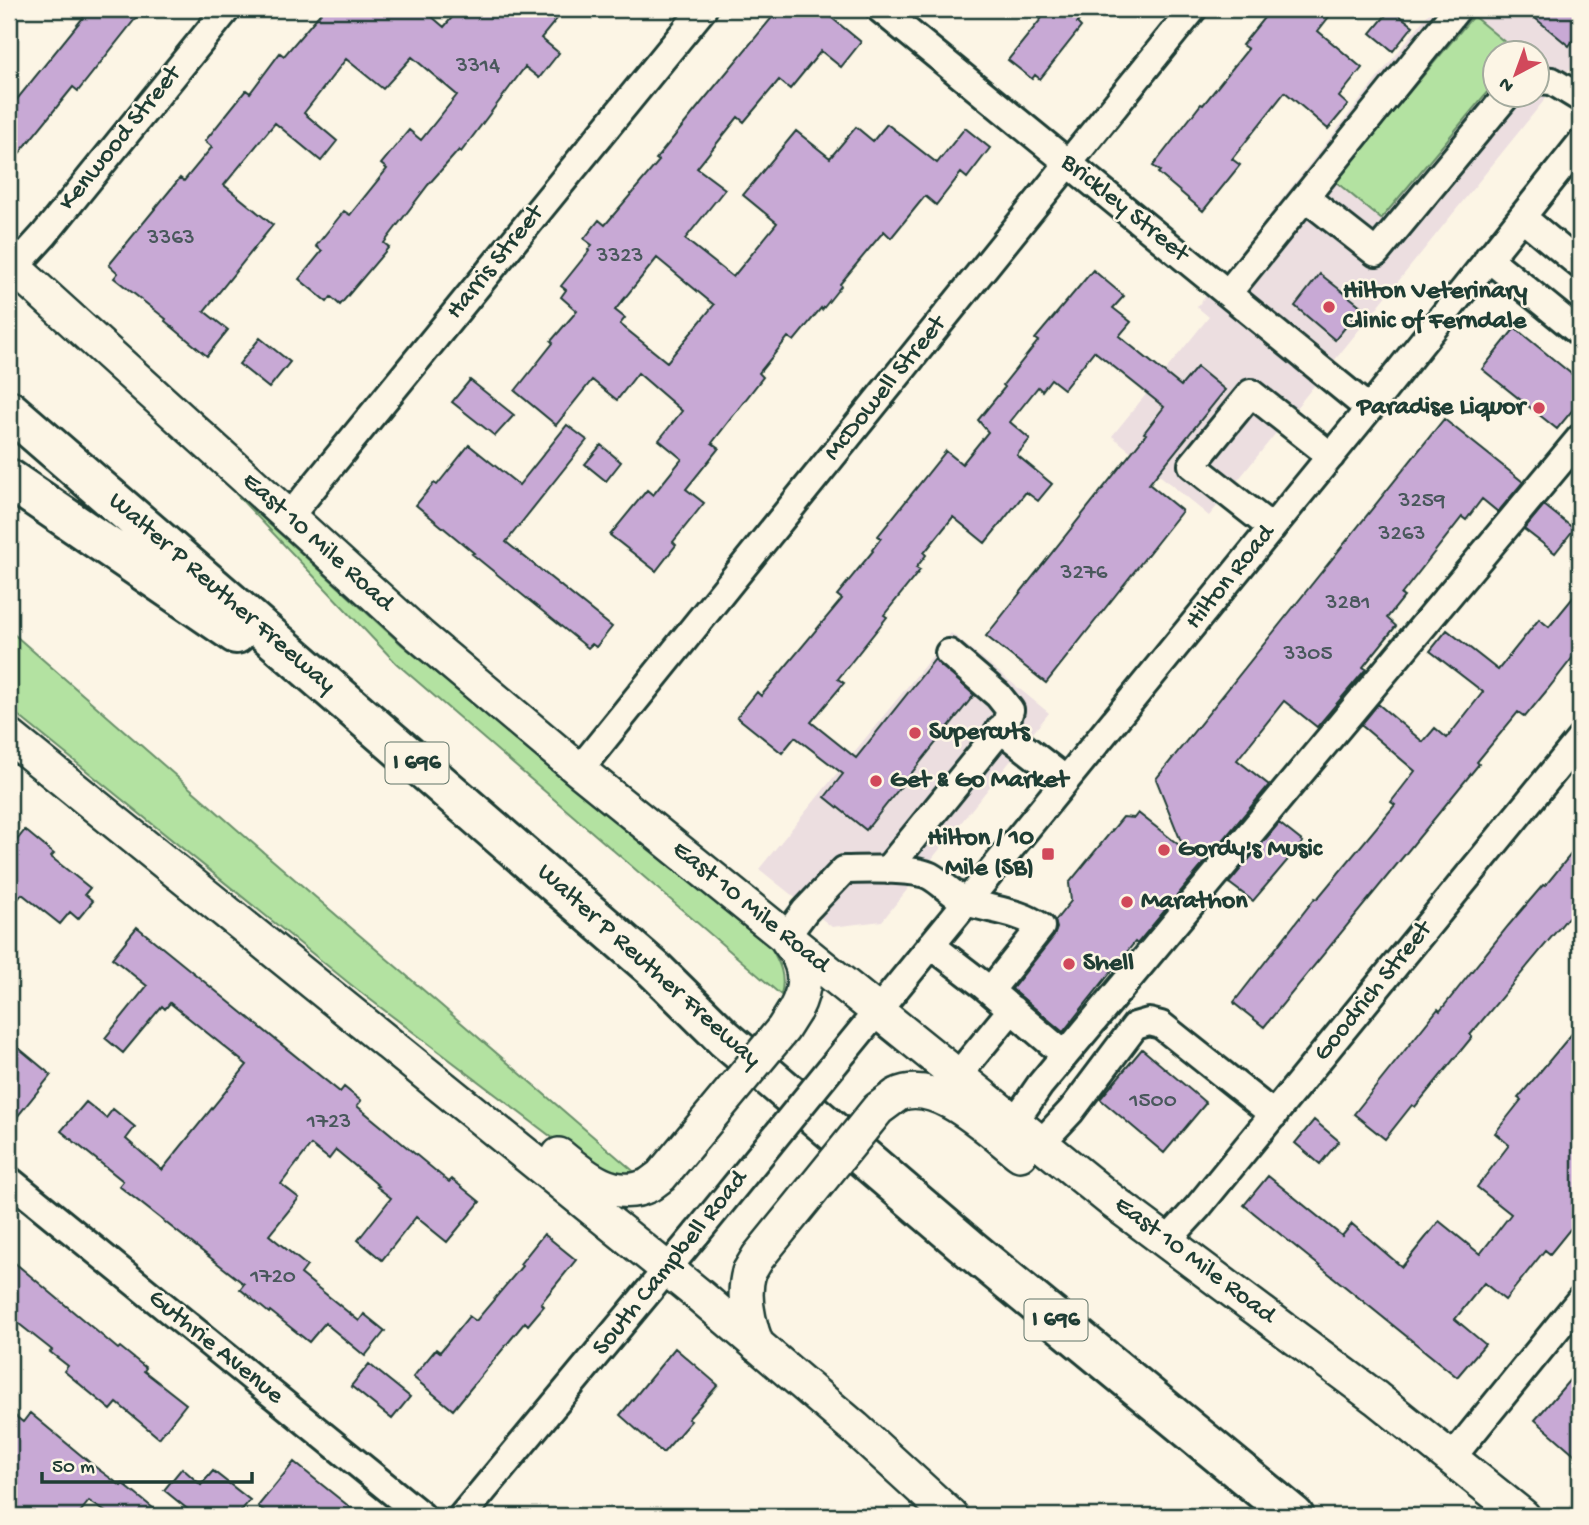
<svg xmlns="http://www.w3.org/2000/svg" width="1589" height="1525" font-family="'Gochi Hand',sans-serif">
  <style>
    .built { fill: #ecdee0; fill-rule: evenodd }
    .green { fill: #b3e2a1; stroke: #69906a; stroke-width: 2 }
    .building { fill: #c8a9d5; stroke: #1f3d34; stroke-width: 2; fill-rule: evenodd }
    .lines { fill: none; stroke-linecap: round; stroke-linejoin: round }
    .minor-casing { stroke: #1f3d34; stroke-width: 32 }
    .major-casing { stroke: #1f3d34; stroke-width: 38 }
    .highway-casing { stroke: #1f3d34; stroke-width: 44 }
    .minor { stroke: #fcf5e5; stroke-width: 26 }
    .major { stroke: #fcf5e5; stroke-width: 33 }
    .highway { stroke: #fcf5e5; stroke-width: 38 }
    .minor-bridge-casing { stroke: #1f3d34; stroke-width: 32; stroke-linecap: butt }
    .major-bridge-casing { stroke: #1f3d34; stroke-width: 38; stroke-linecap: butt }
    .minor-bridge { stroke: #fcf5e5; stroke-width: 26 }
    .major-bridge { stroke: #fcf5e5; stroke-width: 33 }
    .poi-dot { fill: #d1495b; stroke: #fcf5e5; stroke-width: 2.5 }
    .labels { text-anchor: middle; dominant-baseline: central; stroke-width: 5; stroke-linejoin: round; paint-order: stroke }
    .number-label { font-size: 23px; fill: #49585c }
    .shield { fill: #fcf5e5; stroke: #617469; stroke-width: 2 }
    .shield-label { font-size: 24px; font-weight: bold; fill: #1f3d34 }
    .street-label { font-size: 26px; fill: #1f3d34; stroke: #fcf5e5 }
    .poi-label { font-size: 26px; font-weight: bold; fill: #1f3d34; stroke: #fcf5e5; text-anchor: start }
  </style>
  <rect width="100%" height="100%" fill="#fcf5e5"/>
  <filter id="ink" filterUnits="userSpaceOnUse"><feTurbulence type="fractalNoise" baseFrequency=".0143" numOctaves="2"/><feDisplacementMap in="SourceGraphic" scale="14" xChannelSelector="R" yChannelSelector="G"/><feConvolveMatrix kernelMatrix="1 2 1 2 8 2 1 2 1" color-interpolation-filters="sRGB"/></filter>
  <g filter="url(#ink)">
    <path class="built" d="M 1432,9 L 1580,9 L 1580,56 L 1209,516 L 1112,436 L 1209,317 L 1197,307 ZM 1494,52 L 1536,52 L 1536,94 L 1494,94 Z
      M 951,633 L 1049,713 L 882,921 L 832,927 L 759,869 Z"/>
    <path class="green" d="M 1473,16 L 1517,52 L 1494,52 L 1494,84 L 1381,219 L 1335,181 Z
      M 235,493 L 402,645 L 770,946 C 780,963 786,976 781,995 L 396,663 Z
      M 9,630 L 248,839 L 638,1175 L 599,1173 L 355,988 L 9,708 Z"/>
    <path class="building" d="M 90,9 L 143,9 L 78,91 L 73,87 L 9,166 L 9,109 Z
      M 324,9 L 423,9 L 444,27 L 459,9 L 565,9 L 541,38 L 559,53 L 539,78 L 525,67 L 461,152 L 459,150 L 428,185 L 384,243 L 389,247 L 340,305 L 331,297 L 327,302 L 299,279 L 322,251 L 316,246 L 344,211 L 350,215 L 387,169 L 381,164 L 409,130 L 421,140 L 457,95 L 412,57 L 383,89 L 346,59 L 304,113 L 337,141 L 321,161 L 275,123 L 224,185 L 273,225 L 204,311 L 228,330 L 207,356 L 165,321 L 166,319 L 114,278 L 118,273 L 109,265 L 180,178 L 184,181 L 212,147 L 205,141 L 246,90 L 250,93 L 280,53 L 284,56 Z
      M 779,9 L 821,9 L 861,42 L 841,67 L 821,51 L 790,89 L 779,80 L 744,122 L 738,117 L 697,168 L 725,189 L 685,239 L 733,277 L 777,223 L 743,195 L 796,131 L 830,158 L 856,127 L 873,141 L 887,124 L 937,163 L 965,128 L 990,148 L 967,178 L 961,173 L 936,205 L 925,196 L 891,238 L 884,231 L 840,284 L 841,286 L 822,310 L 821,308 L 794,341 L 788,337 L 759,373 L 763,377 L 712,443 L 719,448 L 686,489 L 704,503 L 673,542 L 676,545 L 656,571 L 610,535 L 647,490 L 653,495 L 682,459 L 659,440 L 682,411 L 638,373 L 617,400 L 592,380 L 556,425 L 515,391 L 553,343 L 551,341 L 577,311 L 561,297 L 566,290 L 561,286 L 589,251 L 588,250 L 592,245 L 584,239 L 599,220 L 605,225 L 659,161 L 656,159 L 702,102 ZM 657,258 L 714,305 L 667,362 L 620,324 L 625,318 L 615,310 Z
      M 1049,9 L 1089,9 L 1077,23 L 1081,27 L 1040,79 L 1035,75 L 1032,79 L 1008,60 Z
      M 1271,9 L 1335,9 L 1318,31 L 1362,68 L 1339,97 L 1348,105 L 1328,129 L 1285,92 L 1232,159 L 1240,165 L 1203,211 L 1158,173 L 1160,171 L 1153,166 L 1201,104 L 1203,105 L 1248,49 L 1242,45 Z
      M 1391,9 L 1413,26 L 1393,51 L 1371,33 Z
      M 1524,9 L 1580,9 L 1580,31 L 1569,46 Z
      M 1093,270 L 1124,296 L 1113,308 L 1131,322 L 1119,336 L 1181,386 L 1197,367 L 1225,390 L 1149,484 L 1182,511 L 1046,683 L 986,636 L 1146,434 L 1144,433 L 1164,407 L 1094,351 L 1064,389 L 1051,379 L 1042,391 L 1038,387 L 1010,422 L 1030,439 L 1017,455 L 1052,484 L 1038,501 L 1026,492 L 985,543 L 953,517 L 924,553 L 926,555 L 916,568 L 920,570 L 884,615 L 887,617 L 838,679 L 844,683 L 811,722 L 856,758 L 935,659 L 974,695 L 866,830 L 825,797 L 843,774 L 795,737 L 782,753 L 737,717 L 757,692 L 761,696 L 842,599 L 837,595 L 873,551 L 872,550 L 881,538 L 878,536 L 946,451 L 962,464 L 988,432 L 978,420 L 1005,387 L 1003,385 L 1038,341 L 1035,339 Z
      M 1320,274 L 1362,307 L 1335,340 L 1295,306 Z
      M 1515,328 L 1580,381 L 1580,401 L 1557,429 L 1482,369 Z
      M 260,338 L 290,362 L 269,388 L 239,364 Z
      M 470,380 L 514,415 L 495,436 L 452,402 Z
      M 1444,419 L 1523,482 L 1498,512 L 1482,499 L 1466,520 L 1462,517 L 1401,595 L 1404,597 L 1387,618 L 1396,626 L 1363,667 L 1366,669 L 1317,727 L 1284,701 L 1237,760 L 1269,785 L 1137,944 L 1135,942 L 1063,1032 L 1012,989 L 1054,936 L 1057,928 L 1055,921 L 1071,901 L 1069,883 L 1123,817 L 1134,818 L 1138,813 L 1184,849 L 1156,779 Z
      M 567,425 L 587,440 L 506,542 L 612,627 L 596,647 L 592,644 L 588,648 L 472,554 L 474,553 L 416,505 L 434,483 L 437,485 L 469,445 L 519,485 Z
      M 601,445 L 621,462 L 606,481 L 585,464 Z
      M 1544,505 L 1574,529 L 1555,553 L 1524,529 Z
      M 1580,589 L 1580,648 L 1548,689 L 1525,717 L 1518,712 L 1477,762 L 1479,764 L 1264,1027 L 1235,1004 L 1234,1002 L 1315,898 L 1317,899 L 1395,805 L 1391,802 L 1415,771 L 1361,725 L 1378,704 L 1423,742 L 1435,728 L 1447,738 L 1483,692 L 1430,651 L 1447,630 L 1498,670 L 1539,619 L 1549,627 Z
      M 1279,823 L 1303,842 L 1253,901 L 1229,883 Z
      M 25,830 L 54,854 L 51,857 L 90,888 L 85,894 L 93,901 L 78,919 L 70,912 L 60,924 L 22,894 L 9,910 L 9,850 Z
      M 1580,843 L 1580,903 L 1470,1035 L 1472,1037 L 1415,1107 L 1412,1105 L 1385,1139 L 1354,1114 L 1438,1009 L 1440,1011 L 1508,926 L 1543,885 L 1545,886 Z
      M 137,927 L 340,1092 L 344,1087 L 361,1101 L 357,1106 L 449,1182 L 452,1179 L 480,1202 L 447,1242 L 416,1217 L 382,1260 L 358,1240 L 391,1198 L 377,1187 L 379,1186 L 336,1150 L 329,1159 L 311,1145 L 281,1184 L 299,1198 L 269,1235 L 307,1266 L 301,1274 L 359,1321 L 364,1314 L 385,1331 L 365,1356 L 325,1323 L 309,1342 L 270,1311 L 269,1313 L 240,1289 L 244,1284 L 119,1186 L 123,1181 L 61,1131 L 86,1102 L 106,1118 L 113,1109 L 135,1127 L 126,1139 L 162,1170 L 247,1065 L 170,1003 L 165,1009 L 162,1006 L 123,1053 L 105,1038 L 147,986 L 112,958 Z
      M 1580,1024 L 1580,1217 L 1550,1254 L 1545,1250 L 1505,1300 L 1484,1283 L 1455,1319 L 1485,1344 L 1457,1377 L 1244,1205 L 1268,1176 L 1342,1236 L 1352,1224 L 1402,1267 L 1439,1221 L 1480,1254 L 1511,1214 L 1477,1187 L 1509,1145 L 1495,1133 L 1521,1100 L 1518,1098 Z
      M 9,1040 L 51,1075 L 9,1127 Z
      M 1142,1049 L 1206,1103 L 1164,1153 L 1100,1099 Z
      M 1314,1120 L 1339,1141 L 1320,1164 L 1295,1143 Z
      M 544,1234 L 576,1260 L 541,1303 L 544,1306 L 528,1325 L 525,1322 L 453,1410 L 413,1377 L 436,1349 L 440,1352 L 469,1316 L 476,1321 L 522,1266 L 520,1264 Z
      M 9,1258 L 118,1349 L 120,1347 L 146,1368 L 144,1371 L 186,1404 L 159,1438 L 117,1403 L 111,1410 L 64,1371 L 68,1366 L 50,1352 L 52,1350 L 9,1316 Z
      M 675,1348 L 718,1385 L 688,1419 L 691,1421 L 663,1453 L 620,1415 Z
      M 369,1364 L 410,1397 L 392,1419 L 351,1386 Z
      M 1580,1368 L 1580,1459 L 1535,1420 Z
      M 9,1411 L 23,1422 L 30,1413 L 94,1466 L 121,1486 L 123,1484 L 163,1516 L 112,1516 L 89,1501 L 77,1516 L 9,1516 Z
      M 294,1462 L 321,1484 L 361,1516 L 271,1516 L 258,1506 Z
      M 182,1468 L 201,1485 L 213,1471 L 250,1500 L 237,1516 L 196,1516 L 164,1490 Z"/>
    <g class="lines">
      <defs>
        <path id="minor" d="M 880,9 L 1369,409
          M 1536,80 L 1552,81 L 1580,98
          M 1306,198 L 1376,253 L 1508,94
          M 1522,217 L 1580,265
          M 1488,258 L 1580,333
          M 14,268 L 44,235 L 227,9
          M 1228,293 L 1457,9
          M 289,517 L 703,9
          M 1272,528 L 1192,465 L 1251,393 L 1331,456
          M 1000,729 L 1066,780
          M 579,770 L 1193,9
          M 887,870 L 1006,723 L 1010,710 L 998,695 L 949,653
          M 785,938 L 805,911 L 844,870 C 864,870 912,867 930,876 C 943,883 955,898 970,903 C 993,910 1021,912 1041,927 L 990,991
          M 931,945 L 983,985 L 1065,1055
          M 844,1052 L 1369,409 L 1580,144
          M 958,1075 L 1012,1009
          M 1005,1136 L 1040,1085 L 1065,1055 L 1580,438
          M 1041,1143 L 1071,1111 L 1135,1026 L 1149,1022 L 1161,1025 L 1274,1115
          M 9,1180 L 422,1516
          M 1166,1242 L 1198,1207 L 1580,739
          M 1450,1460 L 1580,1300
          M 462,1516 L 697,1233"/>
        <path id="major" d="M 9,263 L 420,636 L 579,770 L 1111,1200 L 1376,1398 L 1523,1516
          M 9,736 L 699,1295 L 855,1428 L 951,1516
          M 788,941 C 806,963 809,984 795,1010
          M 897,1095 C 937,1077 989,1130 1020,1154
          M 559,1155 C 584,1176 615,1202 649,1185
          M 749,1272 C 742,1297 748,1322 757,1345"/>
        <path id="highway" d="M 9,410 L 655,970 L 724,1038 L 969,1248 L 1294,1516
          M 9,479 L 236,634"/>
      </defs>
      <use href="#minor" class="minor-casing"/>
      <use href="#major" class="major-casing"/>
      <use href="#highway" class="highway-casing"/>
      <use href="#minor" class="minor"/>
      <use href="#major" class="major"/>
      <use href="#highway" class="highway"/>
      <defs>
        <path id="minor-bridge" d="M 697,1233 L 844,1052"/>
        <path id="major-bridge" d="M 649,1185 L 661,1176 L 783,1029 L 795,1010
          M 749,1272 L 758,1257 L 878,1109 L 897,1095"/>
      </defs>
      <use href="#minor-bridge" class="minor-bridge-casing"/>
      <use href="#major-bridge" class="major-bridge-casing"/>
      <use href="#minor-bridge" class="minor-bridge"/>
      <use href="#major-bridge" class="major-bridge"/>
    </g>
  </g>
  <g class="poi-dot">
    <circle cx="1329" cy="307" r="7"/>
    <circle cx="1539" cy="408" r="7"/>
    <circle cx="915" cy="733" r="7"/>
    <circle cx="876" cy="781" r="7"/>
    <circle cx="1164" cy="850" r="7"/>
    <rect x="1041" y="847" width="14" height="14" rx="3.5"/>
    <circle cx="1127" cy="902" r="7"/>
    <circle cx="1069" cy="964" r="7"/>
  </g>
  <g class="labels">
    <g class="number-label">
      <text x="478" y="66">3314</text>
      <text x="171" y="238">3363</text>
      <text x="620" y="256">3323</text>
      <text x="1422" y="501">3259</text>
      <text x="1402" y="534">3263</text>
      <text x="1084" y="573">3276</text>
      <text x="1348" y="603">3281</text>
      <text x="1308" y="654">3305</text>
      <text x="1153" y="1101">1500</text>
      <text x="329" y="1122">1723</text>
      <text x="273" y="1277">1720</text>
    </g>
    <g class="shield">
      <rect x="385.5" y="742.5" width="63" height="41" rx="5"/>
      <rect x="1024.5" y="1299.5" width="63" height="41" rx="5"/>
    </g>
    <g class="shield-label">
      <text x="417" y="763">I 696</text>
      <text x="1056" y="1320">I 696</text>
    </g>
    <g class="street-label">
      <text transform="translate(121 139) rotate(-51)">Kenwood Street</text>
      <text transform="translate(1124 209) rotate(39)">Brickley Street</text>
      <text transform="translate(496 263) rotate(-51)">Harris Street</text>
      <text transform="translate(886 389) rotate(-51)">McDowell Street</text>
      <text transform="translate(317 543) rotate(42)">East 10 Mile Road</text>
      <text transform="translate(1231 578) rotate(-51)">Hilton Road</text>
      <text transform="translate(221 594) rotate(41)">Walter P Reuther Freeway</text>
      <text transform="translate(750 908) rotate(39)">East 10 Mile Road</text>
      <text transform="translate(648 967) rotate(42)">Walter P Reuther Freeway</text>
      <text transform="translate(1374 992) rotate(-51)">Goodrich Street</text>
      <text transform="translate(1194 1261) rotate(37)">East 10 Mile Road</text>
      <text transform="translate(671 1264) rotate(-51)">South Campbell Road</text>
      <text transform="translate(215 1348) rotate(39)">Guthrie Avenue</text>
    </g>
    <g class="poi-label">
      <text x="1343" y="292">Hilton Veterinary<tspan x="1343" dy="30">Clinic of Ferndale</tspan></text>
      <text x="1525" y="408" text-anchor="end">Paradise Liquor</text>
      <text x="929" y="733">Supercuts</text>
      <text x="890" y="781">Get &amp; Go Market</text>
      <text x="1034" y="839" text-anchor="end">Hilton / 10<tspan x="1034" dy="30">Mile (SB)</tspan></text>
      <text x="1178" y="850">Gordy's Music</text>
      <text x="1141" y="902">Marathon</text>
      <text x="1083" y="964">Shell</text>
    </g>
  </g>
  <rect width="1589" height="1525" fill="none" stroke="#fcf5e5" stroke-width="35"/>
  <rect x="18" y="18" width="1554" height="1490" fill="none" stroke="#1f3d34" stroke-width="2.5" filter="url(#ink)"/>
  <g transform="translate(1516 74) rotate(221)"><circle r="33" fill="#fcf5e5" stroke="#a4ab9e" stroke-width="2"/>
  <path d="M0-5L12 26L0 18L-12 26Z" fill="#d1495b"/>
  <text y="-10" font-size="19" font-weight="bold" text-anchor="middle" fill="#1f3d34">N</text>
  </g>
  <path d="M42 1472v10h210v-10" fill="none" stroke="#1f3d34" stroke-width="3.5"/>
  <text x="52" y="1472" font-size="21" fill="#1f3d34" stroke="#fcf5e5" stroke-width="5" paint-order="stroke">50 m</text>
</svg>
